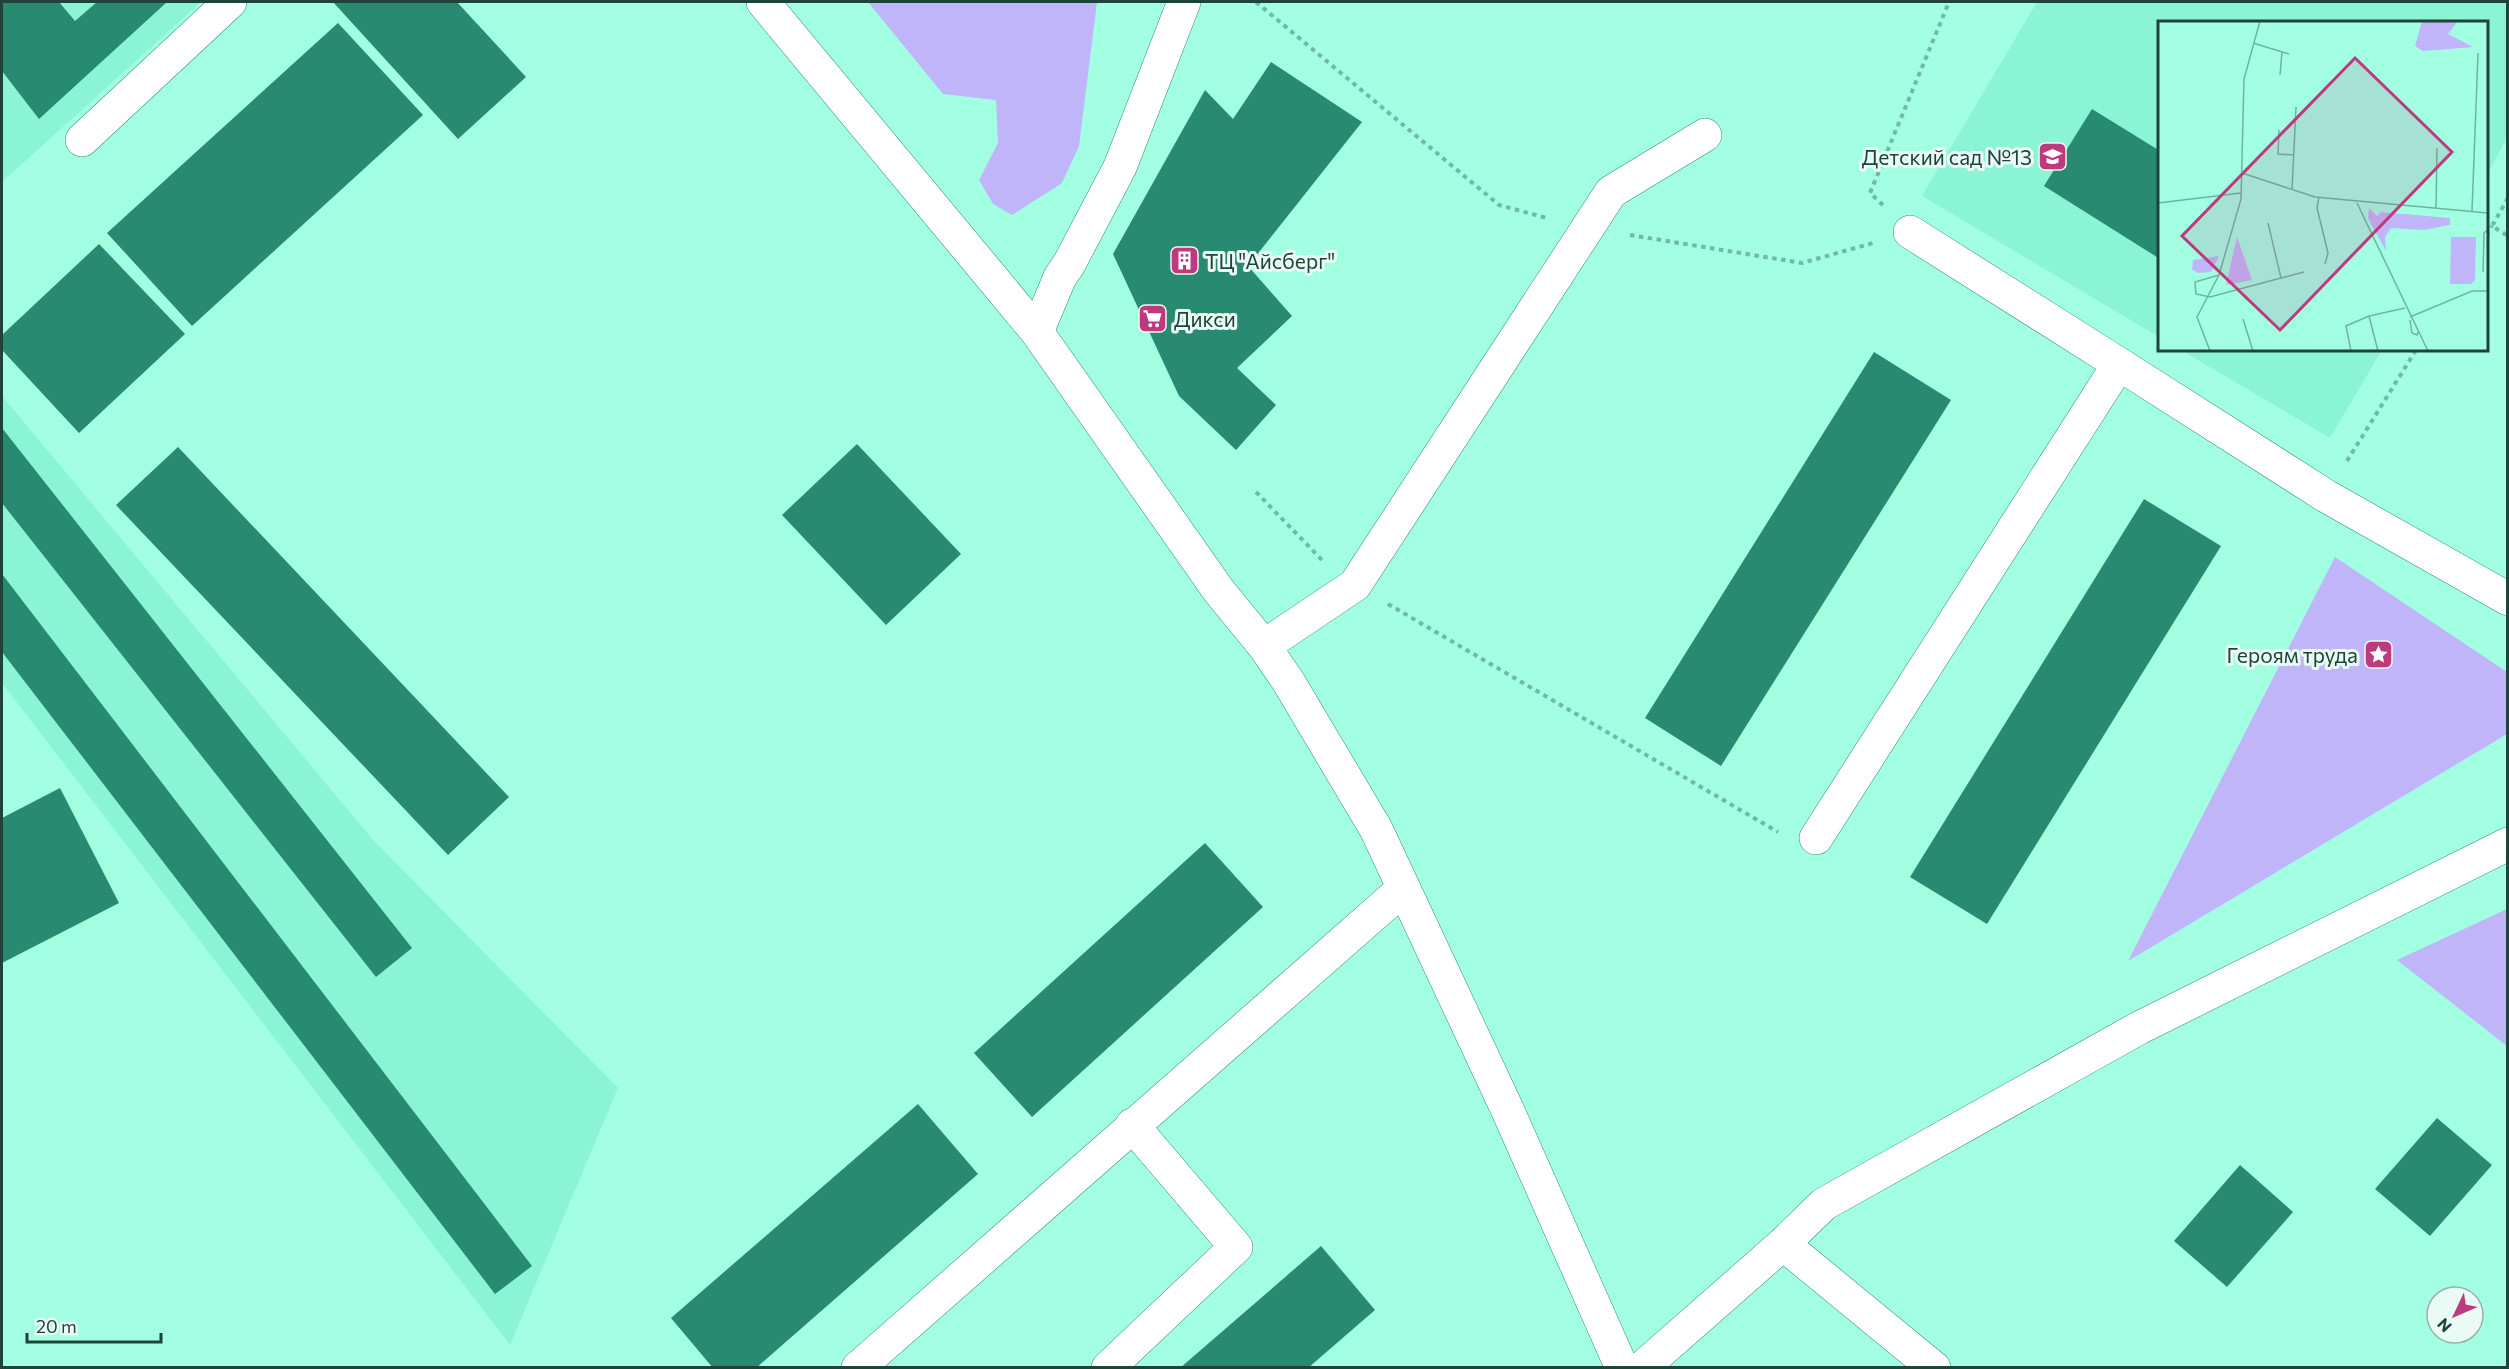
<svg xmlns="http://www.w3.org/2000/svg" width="2509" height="1369" font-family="Commissioner,sans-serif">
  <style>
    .built { fill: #8bf4d4 }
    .green { fill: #c1b5f9 }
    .building { fill: #278a71 }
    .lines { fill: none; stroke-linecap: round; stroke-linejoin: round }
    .minor-casing { stroke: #2d8f76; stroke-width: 34 }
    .path { stroke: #70b9a3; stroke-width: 4; stroke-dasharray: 4.5 4.5; stroke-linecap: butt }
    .minor { stroke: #fff; stroke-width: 33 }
    .labels { text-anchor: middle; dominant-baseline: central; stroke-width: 6; stroke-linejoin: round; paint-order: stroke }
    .poi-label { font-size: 21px; fill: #1d4439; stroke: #eafbf5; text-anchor: end }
    .inset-road { fill: none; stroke: #6db49e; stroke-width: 1.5 }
    .view { fill: #be3a7f; fill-opacity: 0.15; stroke: #be3a7f; stroke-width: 3 }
    .inset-edge { fill: none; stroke: #1d4439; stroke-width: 3 }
  </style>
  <rect width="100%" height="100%" fill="#a2ffe2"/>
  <path class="built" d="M 2,2 L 201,2 L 2,182 Z
    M 2037,2 L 2507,2 L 2507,138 L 2487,174 L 2486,22 L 2160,22 L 2159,337 L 1922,196 Z
    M 2181,350 L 2382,350 L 2330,438 Z
    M 2,396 L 374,841 L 618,1088 L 510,1345 L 2,683 Z"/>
  <path class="green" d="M 868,2 L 1097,2 L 1079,146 L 1062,183 L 1012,215 L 993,204 L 979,180 L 998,143 L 996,100 L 943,94 Z
    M 2335,557 L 2507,672 L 2507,734 L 2128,961 Z
    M 2507,909 L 2507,1046 L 2397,960 Z"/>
  <path class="building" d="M 2,2 L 59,2 L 75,21 L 97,2 L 167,2 L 39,119 L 2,71 Z
    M 333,2 L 457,2 L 526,77 L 458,139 Z
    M 338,23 L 423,115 L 192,326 L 107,233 Z
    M 1271,62 L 1362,122 L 1248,266 L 1292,316 L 1237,368 L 1276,405 L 1236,450 L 1179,396 L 1113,254 L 1205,90 L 1233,119 Z
    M 2092,109 L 2160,151 L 2160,259 L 2044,186 Z
    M 99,244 L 185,334 L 79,433 L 2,350 L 2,335 Z
    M 1874,352 L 1951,400 L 1721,766 L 1645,718 Z
    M 2,428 L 412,948 L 376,977 L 2,503 Z
    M 857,444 L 961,554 L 886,625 L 782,515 Z
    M 178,447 L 509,797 L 448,855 L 116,505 Z
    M 2144,499 L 2221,546 L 1987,924 L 1910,877 Z
    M 2,574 L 532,1266 L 495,1294 L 2,652 Z
    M 60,788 L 119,903 L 2,963 L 2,818 Z
    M 1205,843 L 1263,907 L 1032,1117 L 974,1053 Z
    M 918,1104 L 978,1174 L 756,1368 L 713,1368 L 671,1318 Z
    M 2437,1118 L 2492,1165 L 2430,1236 L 2375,1189 Z
    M 2240,1165 L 2293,1212 L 2227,1287 L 2174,1241 Z
    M 1321,1246 L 1375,1310 L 1308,1368 L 1180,1368 Z"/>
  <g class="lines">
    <defs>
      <path id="minor" d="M 763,2 L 1037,332 L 1219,591 L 1264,646 L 1288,681 L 1376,829 L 1508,1111 L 1622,1368
        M 82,140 L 230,2
        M 1910,232 L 2119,364
        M 1037,332 L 1060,277 L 1069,264 L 1120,167 L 1184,2
        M 1264,646 L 1355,585 L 1611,192 L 1705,135
        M 1816,838 L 2119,364 L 2326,496 L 2508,599
        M 1783,1244 L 1934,1368
        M 858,1368 L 1403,889
        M 1108,1368 L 1236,1247 L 1132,1125
        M 1642,1368 L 1783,1244 L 1824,1204 L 2139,1028 L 2508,844"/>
    </defs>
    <use href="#minor" class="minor-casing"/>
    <path class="path" d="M 1256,2 L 1499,205 L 1547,218
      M 2508,198 L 2492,226 L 2508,236
      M 1883,205 L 1870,193 L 1949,2
      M 1630,235 L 1802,263 L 1873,243
      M 2486,235 L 2492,226
      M 2347,461 L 2416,350
      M 1256,492 L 1322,560
      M 1388,604 L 1778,832"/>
    <use href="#minor" class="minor"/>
  </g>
  <defs>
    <symbol id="school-square" viewBox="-11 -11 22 22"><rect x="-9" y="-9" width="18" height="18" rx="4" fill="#be3a7f" stroke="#eafbf5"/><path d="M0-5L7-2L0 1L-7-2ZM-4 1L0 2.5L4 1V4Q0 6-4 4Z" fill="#fff"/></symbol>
    <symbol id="building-square" viewBox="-11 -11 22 22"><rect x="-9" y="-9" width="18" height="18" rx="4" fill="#be3a7f" stroke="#eafbf5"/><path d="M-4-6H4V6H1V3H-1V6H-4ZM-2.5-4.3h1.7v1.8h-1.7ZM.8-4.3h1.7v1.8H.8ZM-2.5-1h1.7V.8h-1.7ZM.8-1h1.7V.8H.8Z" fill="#fff"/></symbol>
    <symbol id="supermarket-square" viewBox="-11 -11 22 22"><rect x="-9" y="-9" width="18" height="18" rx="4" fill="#be3a7f" stroke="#eafbf5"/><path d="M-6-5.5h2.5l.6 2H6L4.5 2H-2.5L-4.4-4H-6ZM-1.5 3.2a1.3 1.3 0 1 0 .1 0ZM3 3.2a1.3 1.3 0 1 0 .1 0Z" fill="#fff"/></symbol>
    <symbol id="sight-square" viewBox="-11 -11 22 22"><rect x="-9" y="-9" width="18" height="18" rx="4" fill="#be3a7f" stroke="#eafbf5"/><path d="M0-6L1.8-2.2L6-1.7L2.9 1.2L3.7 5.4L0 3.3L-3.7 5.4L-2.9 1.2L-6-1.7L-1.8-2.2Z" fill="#fff"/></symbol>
  </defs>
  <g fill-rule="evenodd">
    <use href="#school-square" x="2036" y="140" width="33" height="33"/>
    <use href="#building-square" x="1168" y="244" width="33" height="33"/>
    <use href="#supermarket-square" x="1136" y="302" width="33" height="33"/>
    <use href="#sight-square" x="2362" y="638" width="33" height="33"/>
  </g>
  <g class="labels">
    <g class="poi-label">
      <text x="2032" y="156">Детский сад №13</text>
      <text x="1205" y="260" text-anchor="start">ТЦ "Айсберг"</text>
      <text x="1174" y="318" text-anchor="start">Дикси</text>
      <text x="2358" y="654">Героям труда</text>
    </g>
  </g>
  <g transform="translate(2158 21)">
    <rect width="330" height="330" fill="#a2ffe2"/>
    <path d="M 264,0 L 300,0 L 290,13 L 315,26 L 265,30 L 257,25 ZM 211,187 L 219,195 L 223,191 L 292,197 L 292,204 L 266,209 L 233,207 L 227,216 L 228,230 L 210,197 ZM 79,216 L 94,259 L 68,264 ZM 293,216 L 318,216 L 317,259 L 313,263 L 292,263 ZM 61,235 L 53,251 L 40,252 L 34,248 L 35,239 Z" fill="#c1b5f9"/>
    <path class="inset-road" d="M 95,22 L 131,33M 122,54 L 124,31M 121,109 L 120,133 L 136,134M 84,152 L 157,176 L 330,192M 134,169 L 138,86M 161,176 L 159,187 L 170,232 L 167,243M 0,182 L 83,172M 199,182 L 270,330M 278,188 L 279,127M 314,190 L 320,32M 325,251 L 326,212 L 330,209M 61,254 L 37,261 L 38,273 L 52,276 L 123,257 L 110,202M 123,257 L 146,251M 252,296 L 314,270 L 330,270M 85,298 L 95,330M 252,299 L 254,312 L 259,314 L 260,311M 52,330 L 39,296 L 61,254 L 83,178 L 86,58 L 102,0M 193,330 L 188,305 L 211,295M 220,330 L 211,295 L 247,287"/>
    <path class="view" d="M 197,37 L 294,131 L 122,309 L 24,215 Z"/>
    <rect width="330" height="330" class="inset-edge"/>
  </g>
  <rect width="2509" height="1369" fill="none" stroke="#1d4439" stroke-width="6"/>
  <g transform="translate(2455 1315) rotate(226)"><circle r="28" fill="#eafbf5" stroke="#98b2aa" stroke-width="1.5"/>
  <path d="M0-4.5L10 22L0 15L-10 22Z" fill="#be3a7f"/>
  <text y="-9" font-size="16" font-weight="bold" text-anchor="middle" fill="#1d4439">N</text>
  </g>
  <path d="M27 1333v9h134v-9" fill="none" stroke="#1d4439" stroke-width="3"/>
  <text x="36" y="1333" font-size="18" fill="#1d4439" stroke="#eafbf5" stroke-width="4.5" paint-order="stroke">20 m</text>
</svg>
